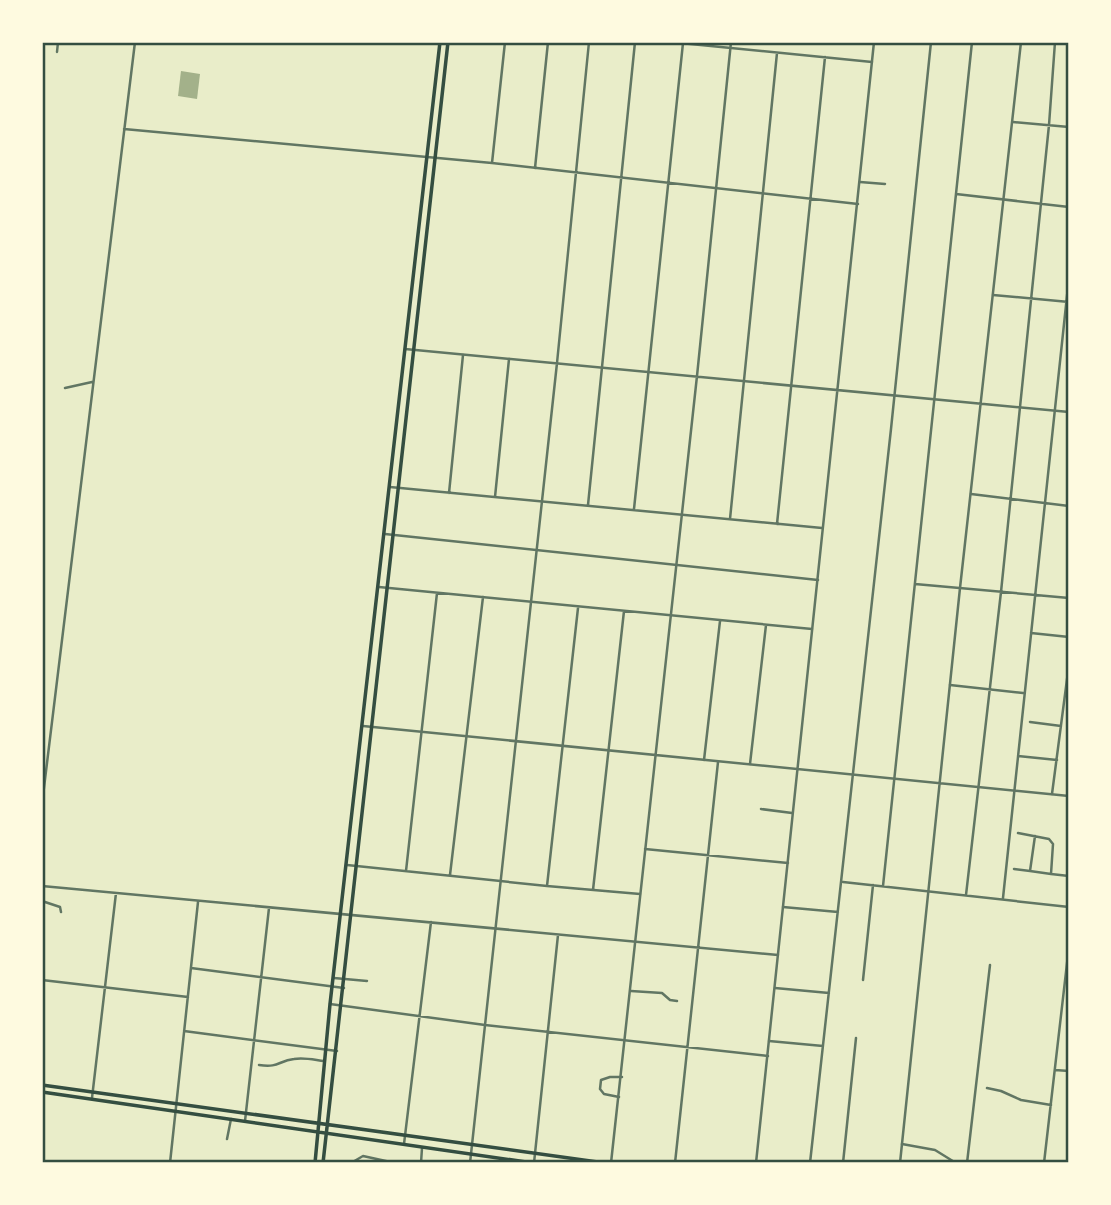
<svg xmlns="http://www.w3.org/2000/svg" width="1111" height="1205" font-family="'Zilla Slab',serif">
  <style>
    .water { fill: #a3b18a }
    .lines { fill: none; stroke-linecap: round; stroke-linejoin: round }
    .minor { stroke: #617663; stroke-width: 2.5 }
    .tertiary { stroke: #617663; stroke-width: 2.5 }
    .primary { stroke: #344e41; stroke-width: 3.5 }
    .neatline { fill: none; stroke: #344e41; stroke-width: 2.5 }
  </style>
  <rect width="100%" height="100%" fill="#e9edc9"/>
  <path class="water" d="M 181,71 L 200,74 L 197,99 L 178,96 Z"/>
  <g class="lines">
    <path class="minor" d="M 670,42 L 872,62
      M 57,52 L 58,42
      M 42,59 L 44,42
      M 1013,122 L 1069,127
      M 124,129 L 492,163 L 858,204
      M 492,163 L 505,42
      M 535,168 L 548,42
      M 860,182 L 885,184
      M 956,194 L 1069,207
      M 993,295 L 1069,302
      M 557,363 L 589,42
      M 65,388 L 92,382
      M 390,487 L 822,528
      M 449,493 L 463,355
      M 971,494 L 1069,506
      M 495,497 L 509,359
      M 588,505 L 635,42
      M 634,509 L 683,43
      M 730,519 L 777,53
      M 777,524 L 825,57
      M 385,534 L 818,580
      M 915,584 L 1069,598
      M 379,587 L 812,629
      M 1031,633 L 1069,637
      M 950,685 L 1023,693
      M 1030,722 L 1061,726
      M 1018,756 L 1057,760
      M 704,760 L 720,621
      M 750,764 L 766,625
      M 1052,794 L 1069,664
      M 42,804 L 135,42
      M 761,809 L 792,813
      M 1018,833 L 1049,839 L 1053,844 L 1051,874 L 1069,876
      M 1035,836 L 1030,871 L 1051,874
      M 645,849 L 788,863
      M 347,865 L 547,886 L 640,894
      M 1014,869 L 1030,871
      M 406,871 L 437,593
      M 450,875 L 483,597
      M 843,882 L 1069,907
      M 42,886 L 778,955
      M 547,886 L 578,608
      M 883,886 L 972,42
      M 593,890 L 624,611
      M 966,895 L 1001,592 L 1049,125 L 1055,42
      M 1003,898 L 1069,277
      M 42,901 L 60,907 L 61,912
      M 783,907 L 838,912
      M 191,968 L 344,988
      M 334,978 L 367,981
      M 42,980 L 188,997
      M 863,980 L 873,885
      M 775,988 L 829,993
      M 631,991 L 662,993 L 670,1000 L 677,1001
      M 330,1004 L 485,1025 L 768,1056
      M 184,1031 L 337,1051
      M 769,1041 L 823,1046
      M 259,1065 C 279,1068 278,1061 294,1059 C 304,1057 315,1060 324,1061
      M 1055,1070 L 1069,1071
      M 987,1088 L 1001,1091 L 1021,1100 L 1051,1105
      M 619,1097 L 604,1094 L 600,1089 L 601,1080 L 610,1077 L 622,1077
      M 92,1098 L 116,893
      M 245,1121 L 269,908
      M 227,1139 L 231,1119
      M 404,1144 L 431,922
      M 902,1144 L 935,1150 L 956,1163
      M 170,1163 L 198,902
      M 351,1163 L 363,1156 L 395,1163
      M 421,1163 L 422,1148
      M 470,1163 L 471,1154
      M 534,1163 L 558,935
      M 675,1163 L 718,762
      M 810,1163 L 891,429 L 931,42
      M 843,1163 L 856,1038
      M 967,1163 L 990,965
      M 1044,1163 L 1069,946"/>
    <path class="tertiary" d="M 405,349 L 1069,412
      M 363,726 L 1069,796
      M 471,1154 L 557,363
      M 611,1163 L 697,376 L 731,42
      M 756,1163 L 874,42
      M 900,1163 L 960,588 L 1021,42"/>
    <path class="primary" d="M 42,1085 L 605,1163
      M 42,1092 L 533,1163
      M 315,1163 L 330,1004 L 440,42
      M 323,1163 L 448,42"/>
  </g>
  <rect width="1111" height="1205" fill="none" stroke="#fefae0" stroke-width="88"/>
  <rect x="44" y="44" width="1023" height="1117" class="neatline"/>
</svg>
